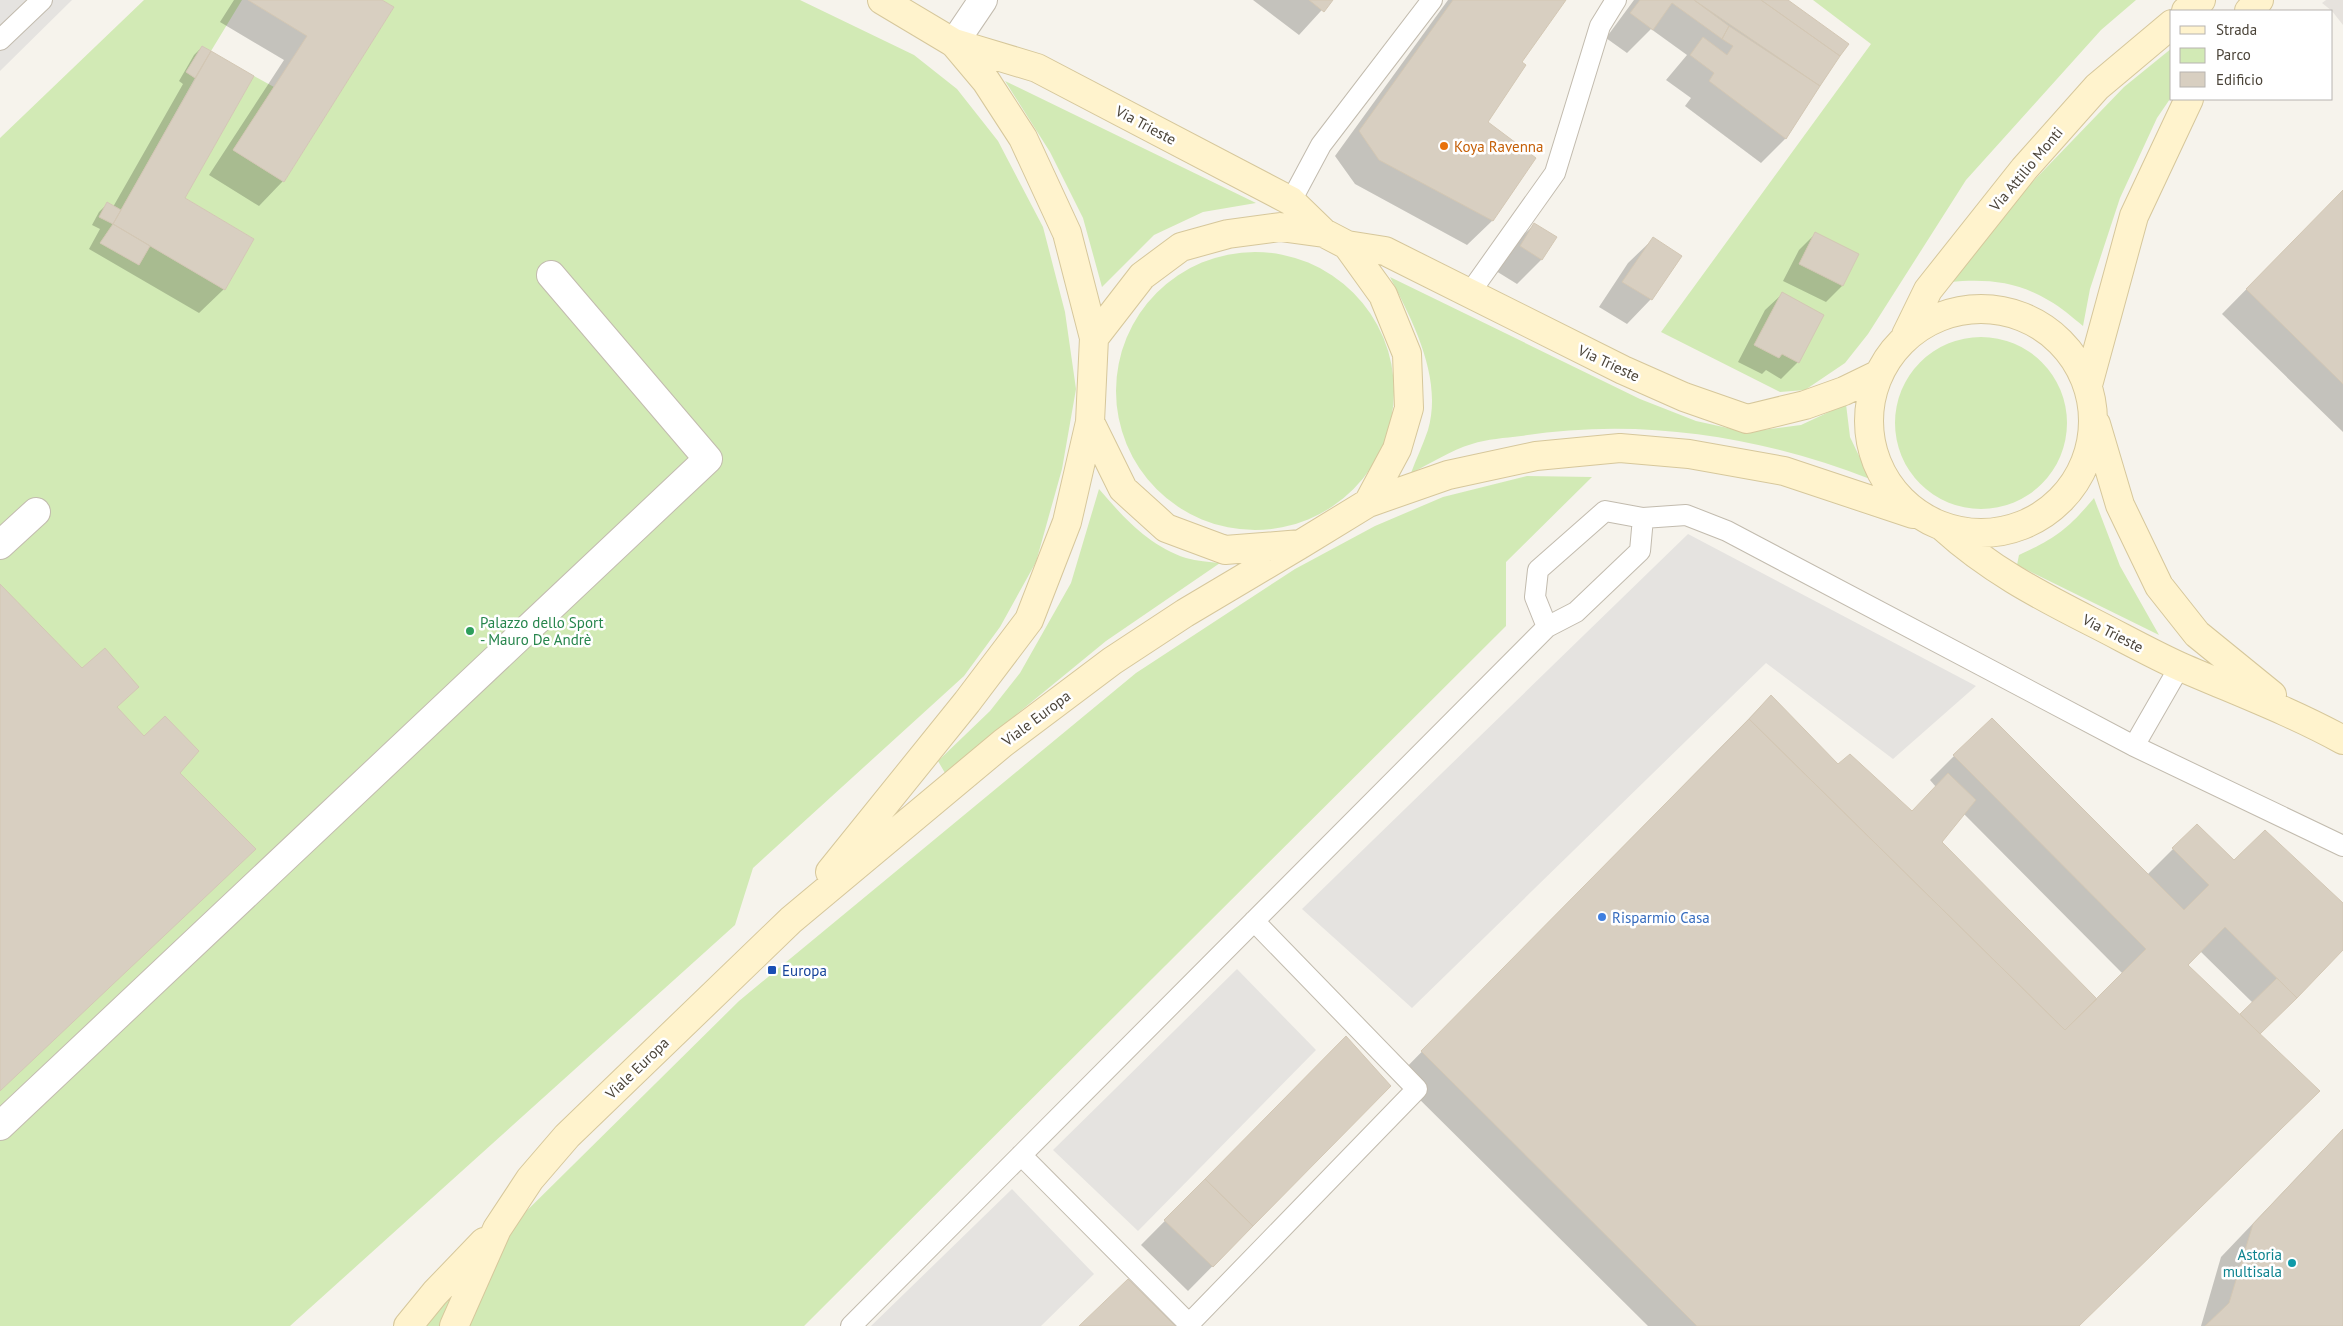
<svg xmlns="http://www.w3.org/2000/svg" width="2343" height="1326" font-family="'PT Sans',sans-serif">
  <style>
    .industrial { fill: #e6e2dd }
    .green { fill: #d2eab5 }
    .parking { fill: #e5e3e0 }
    .shadow { fill: #0003; fill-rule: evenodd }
    .building { fill: #d8cfc1; stroke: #d3c7b4 }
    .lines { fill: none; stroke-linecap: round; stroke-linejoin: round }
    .lane-casing { stroke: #c2bbae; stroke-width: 22 }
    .street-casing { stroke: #c2bbae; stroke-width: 30 }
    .secondary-casing { stroke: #d6c79b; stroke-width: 30 }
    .lane { stroke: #fff; stroke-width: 20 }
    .street { stroke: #fff; stroke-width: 28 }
    .secondary { stroke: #fff3cd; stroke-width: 28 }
    .food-dot { fill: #e8710a; stroke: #fff; stroke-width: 2 }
    .leisure-dot { fill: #2e9e5b; stroke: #fff; stroke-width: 2 }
    .shop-dot { fill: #3f7fe0; stroke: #fff; stroke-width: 2 }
    .transit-dot { fill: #1a4fb4; stroke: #fff; stroke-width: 2 }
    .culture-dot { fill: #0f9aa8; stroke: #fff; stroke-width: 2 }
    .labels { text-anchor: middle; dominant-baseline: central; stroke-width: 5; stroke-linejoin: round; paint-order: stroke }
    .street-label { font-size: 15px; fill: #4b4439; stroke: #fff }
    .food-label { font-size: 15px; fill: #c56008; stroke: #fff; text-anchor: start }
    .leisure-label { font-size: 15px; fill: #27864d; stroke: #fff; text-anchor: start }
    .shop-label { font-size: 15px; fill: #366cbe; stroke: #fff; text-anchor: start }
    .transit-label { font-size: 15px; fill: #164399; stroke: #fff; text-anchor: start }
    .culture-label { font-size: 15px; fill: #0d838f; stroke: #fff; text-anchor: end }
  </style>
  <rect width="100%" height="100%" fill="#f6f3ec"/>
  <path class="industrial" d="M 2326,0 L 2343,0 L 2343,25 L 2332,11 L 2322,3 Z"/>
  <path class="green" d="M 144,0 L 242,0 L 211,51 L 202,46 L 186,72 L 195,78 L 121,210 L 107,202 L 99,217 L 113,224 L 101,243 L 139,265 L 150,246 L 225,290 L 254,239 L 185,198 L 254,76 L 274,87 L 233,150 L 284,182 L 394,7 L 382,0 L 800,0 L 914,55 L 957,89 L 998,141 L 1043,227 L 1065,312 L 1076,389 L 1062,469 L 1036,562 L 1000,627 L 964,676 L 753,868 L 735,925 L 290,1326 L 0,1326 L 0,138 Z
    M 1813,0 L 2136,0 L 2101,30 L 1966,180 L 1868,334 L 1845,363 L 1805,390 L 1780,392 L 1661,332 L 1871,44 Z
    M 2172,48 L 2172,96 L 2157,118 L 2120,198 L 2090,289 L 2083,326 C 2072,317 2061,307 2048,300 C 2016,281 1986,279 1950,282 L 2015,200 L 2124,87 Z
    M 1005,81 L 1256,203 L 1203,212 L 1154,235 L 1102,287 L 1083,218 L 1050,152 Z
    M1116 391a139 139 0 1 1 278 0a139 139 0 1 1-278 0Z
    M 1390,277 L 1640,399 L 1696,421 L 1746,432 L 1801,425 L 1846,404 L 1850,437 L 1870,479 C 1760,436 1639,417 1521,436 C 1505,438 1487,439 1472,444 C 1451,450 1430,464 1411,473 C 1416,459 1423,445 1428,430 C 1443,378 1413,322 1390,277 Z
    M1895 423a86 86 0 1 1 172 0a86 86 0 1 1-172 0Z
    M 1527,476 L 1592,477 L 1506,562 L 1506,626 L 804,1326 L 410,1326 L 739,1001 L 1136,673 L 1295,569 L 1375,526 L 1443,497 Z
    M 1099,489 C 1123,517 1149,546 1186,558 C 1197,561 1209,562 1220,563 L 1106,641 L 945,773 L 938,761 L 990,711 L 1020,673 L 1071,583 Z
    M 2094,498 L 2120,566 L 2159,635 L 2017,565 L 2019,555 C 2056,538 2068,529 2094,498 Z"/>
  <path class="parking" d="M 0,0 L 72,0 L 0,71 Z
    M 1688,534 L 1976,686 L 1893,759 L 1766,663 L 1412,1008 L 1302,909 Z
    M 1237,969 L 1316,1050 L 1138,1231 L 1053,1150 Z
    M 1012,1189 L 1094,1274 L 1041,1326 L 871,1326 Z"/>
  <path class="shadow" d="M 234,0 L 380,0 L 283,181 L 259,206 L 209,175 L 284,60 L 220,22 Z
    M 1253,0 L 1331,0 L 1299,35 Z
    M 1448,0 L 1564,0 L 1520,62 L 1486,122 L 1534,158 L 1492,221 L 1467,245 L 1355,184 L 1335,156 Z
    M 1634,0 L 1786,0 L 1847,44 L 1785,139 L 1761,163 L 1685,106 L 1691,98 L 1666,80 L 1687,55 L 1651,29 L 1627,53 L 1606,38 Z
    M 202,47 L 208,56 L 183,199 L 224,289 L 199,313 L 89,249 L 100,229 L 92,225 L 99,212 L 107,204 L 113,207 L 183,84 L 179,81 L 194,55 Z
    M 2343,191 L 2343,432 L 2222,314 Z
    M 1534,225 L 1555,238 L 1541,260 L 1517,284 L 1496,271 L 1509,249 Z
    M 1815,234 L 1842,286 L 1826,302 L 1783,281 L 1799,250 Z
    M 1653,239 L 1651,299 L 1627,324 L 1599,307 L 1628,263 Z
    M 1782,294 L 1798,362 L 1781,379 L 1766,370 L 1762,374 L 1738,362 L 1765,310 Z
    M 1771,696 L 1838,766 L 1911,813 L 1936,787 L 1930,780 L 1954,756 L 2147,875 L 2197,825 L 2234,862 L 2343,905 L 2343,949 L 2259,1034 L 2078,1326 L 1648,1326 L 1397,1077 ZM 1964,814 L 2123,974 L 2097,1000 L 1941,842 ZM 2200,951 L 2253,1003 L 2240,1016 L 2186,965 Z
    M 1346,1038 L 1390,1086 L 1188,1291 L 1141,1245 Z
    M 2343,1129 L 2343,1326 L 2201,1326 L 2221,1257 Z"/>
  <path class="building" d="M 248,0 L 382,0 L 394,7 L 284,182 L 233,150 L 307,36 Z
    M 1309,0 L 1333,0 L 1324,12 Z
    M 1453,0 L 1566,0 L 1522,62 L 1526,65 L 1488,122 L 1536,158 L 1493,221 L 1379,160 L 1359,131 Z
    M 1640,0 L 1694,0 L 1729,26 L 1722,39 L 1672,3 L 1653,30 L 1630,13 Z
    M 1694,0 L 1761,0 L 1840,56 L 1820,86 Z
    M 1761,0 L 1788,0 L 1849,44 L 1840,56 Z
    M 1729,26 L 1820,86 L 1786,139 L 1709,81 L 1714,73 L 1690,55 L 1703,37 L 1727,55 L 1733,46 L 1722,39 Z
    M 202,46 L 211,51 L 195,78 L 186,72 Z
    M 211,51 L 254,76 L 185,198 L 254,239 L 225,290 L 113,224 Z
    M 2343,190 L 2343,384 L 2246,289 Z
    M 107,202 L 121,210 L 113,224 L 99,217 Z
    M 1534,223 L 1557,237 L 1542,260 L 1520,246 Z
    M 113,224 L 150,246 L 139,265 L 100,243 Z
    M 1815,232 L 1859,254 L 1843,286 L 1799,264 Z
    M 1653,237 L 1682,256 L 1652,300 L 1622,282 Z
    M 1782,292 L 1824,315 L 1799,363 L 1782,354 L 1779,358 L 1754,345 Z
    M 0,584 L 82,668 L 105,648 L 139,687 L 117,707 L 144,736 L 165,716 L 199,751 L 180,773 L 256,849 L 0,1091 Z
    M 1771,695 L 1838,764 L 1850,754 L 1912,811 L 1948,773 L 1976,800 L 1942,842 L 2097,999 L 2065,1030 L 1749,719 Z
    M 1992,718 L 2184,910 L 2209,885 L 2172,848 L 2197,824 L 2234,860 L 2265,830 L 2343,903 L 2343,950 L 2297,998 L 2225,927 L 2188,965 L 2320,1091 L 2079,1326 L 1697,1326 L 1421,1051 L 1749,719 L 2065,1030 L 2146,949 L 1953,755 Z
    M 2277,978 L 2297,998 L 2260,1034 L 2240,1014 Z
    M 1346,1036 L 1391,1086 L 1253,1226 L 1205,1179 Z
    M 2343,1129 L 2343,1326 L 2205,1326 L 2229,1303 L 2253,1224 Z
    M 1205,1179 L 1253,1226 L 1213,1267 L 1164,1220 Z
    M 1128,1279 L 1175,1326 L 1079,1326 Z"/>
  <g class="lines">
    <defs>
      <path id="lane" d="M 0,40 L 42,0
        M 1291,201 L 1321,145 L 1432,0
        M 1469,294 L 1555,173 L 1600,26 L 1616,0
        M 1643,518 L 1686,515 L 1727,531 L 2134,746 L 2343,846
        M 2134,746 L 2180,666
        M 1021,1155 L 1191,1326
        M 1189,1324 L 1417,1089 L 1254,921
        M 851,1326 L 1547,627 L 1576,612 L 1640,551 L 1643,518 L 1605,511 L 1538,570 L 1535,597 L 1547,627"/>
      <path id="street" d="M 954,43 L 983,0
        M 0,545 L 36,512
        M 0,1126 L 708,459 L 551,275"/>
      <path id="secondary" d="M 882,0 L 954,43 L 1037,68 L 1291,201 L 1324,233
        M 2186,11 L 2201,0
        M 2249,11 L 2259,0
        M 954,43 L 986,81 L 1023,138 L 1067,233 L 1094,338
        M 1347,245 L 1385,251 L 1623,370 L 1684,397 L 1747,419 L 1805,405 L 1844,391 L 1879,374
        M1869 421a112 112 0 1 1 224 0a112 112 0 1 1-224 0Z
        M 1906,335 L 1928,290 L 2024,169 L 2097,87 L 2172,24
        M 2088,385 L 2134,216 L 2189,99
        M 2096,424 L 2120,505 L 2159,586 L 2197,634 L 2272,695
        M 1368,503 L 1448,475 L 1536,456 L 1620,448 L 1689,454 L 1784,471 L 1913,514
        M 1944,528 C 1988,568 2037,594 2090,621 C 2120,636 2150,653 2181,667 C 2236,691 2290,711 2343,740
        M 830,872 L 967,702 L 1029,620 L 1067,522 L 1090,422
        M 408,1326 L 435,1293 L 484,1242
        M 454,1326 L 497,1229 L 530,1179 L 567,1136 L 791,920 L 1003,743 L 1112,661 L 1185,613 L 1301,544 L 1368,503 L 1397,449 L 1409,408 L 1407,354 L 1383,295 L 1347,245 L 1324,233 L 1280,227 L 1228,234 L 1181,247 L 1142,276 L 1094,338 L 1090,422 L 1123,489 L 1166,528 L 1225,550 L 1301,544"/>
    </defs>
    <use href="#lane" class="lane-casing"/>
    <use href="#street" class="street-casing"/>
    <use href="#secondary" class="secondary-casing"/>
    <use href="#lane" class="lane"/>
    <use href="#street" class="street"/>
    <use href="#secondary" class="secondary"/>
  </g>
  <circle class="food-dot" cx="1444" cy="146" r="5"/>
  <circle class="leisure-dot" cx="470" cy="631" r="5"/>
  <circle class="shop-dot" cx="1602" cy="917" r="5"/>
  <rect class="transit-dot" x="767" y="965" width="10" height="10" rx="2.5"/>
  <circle class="culture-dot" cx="2292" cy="1263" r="5"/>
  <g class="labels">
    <g class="street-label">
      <text transform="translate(1146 125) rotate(28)">Via Trieste</text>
      <text transform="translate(2026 169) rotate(-50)">Via Attilio Monti</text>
      <text transform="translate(1609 363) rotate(25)">Via Trieste</text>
      <text transform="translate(2113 633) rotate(27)">Via Trieste</text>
      <text transform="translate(1036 718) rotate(-37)">Viale Europa</text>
      <text transform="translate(637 1068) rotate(-44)">Viale Europa</text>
    </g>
    <g class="food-label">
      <text x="1454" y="146">Koya Ravenna</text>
    </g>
    <g class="leisure-label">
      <text x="480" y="622">Palazzo dello Sport<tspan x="480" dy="17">- Mauro De Andrè</tspan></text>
    </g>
    <g class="shop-label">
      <text x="1612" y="917">Risparmio Casa</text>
    </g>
    <g class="transit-label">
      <text x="782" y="970">Europa</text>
    </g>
    <g class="culture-label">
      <text x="2282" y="1254">Astoria<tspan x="2282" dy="17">multisala</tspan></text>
    </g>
  </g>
  <rect x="2170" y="10" width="162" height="90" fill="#ffffff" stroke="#b7b4b0"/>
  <rect x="2180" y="26" width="25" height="8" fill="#fff3cd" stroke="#b7b4b0"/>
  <text x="2216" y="35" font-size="15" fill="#4b4439">Strada</text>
  <rect x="2180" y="48" width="25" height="15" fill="#d2eab5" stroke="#b7b4b0"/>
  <text x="2216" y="60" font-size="15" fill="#4b4439">Parco</text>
  <rect x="2180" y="72" width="25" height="15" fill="#d8cfc1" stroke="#b7b4b0"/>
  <text x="2216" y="85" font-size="15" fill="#4b4439">Edificio</text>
</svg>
